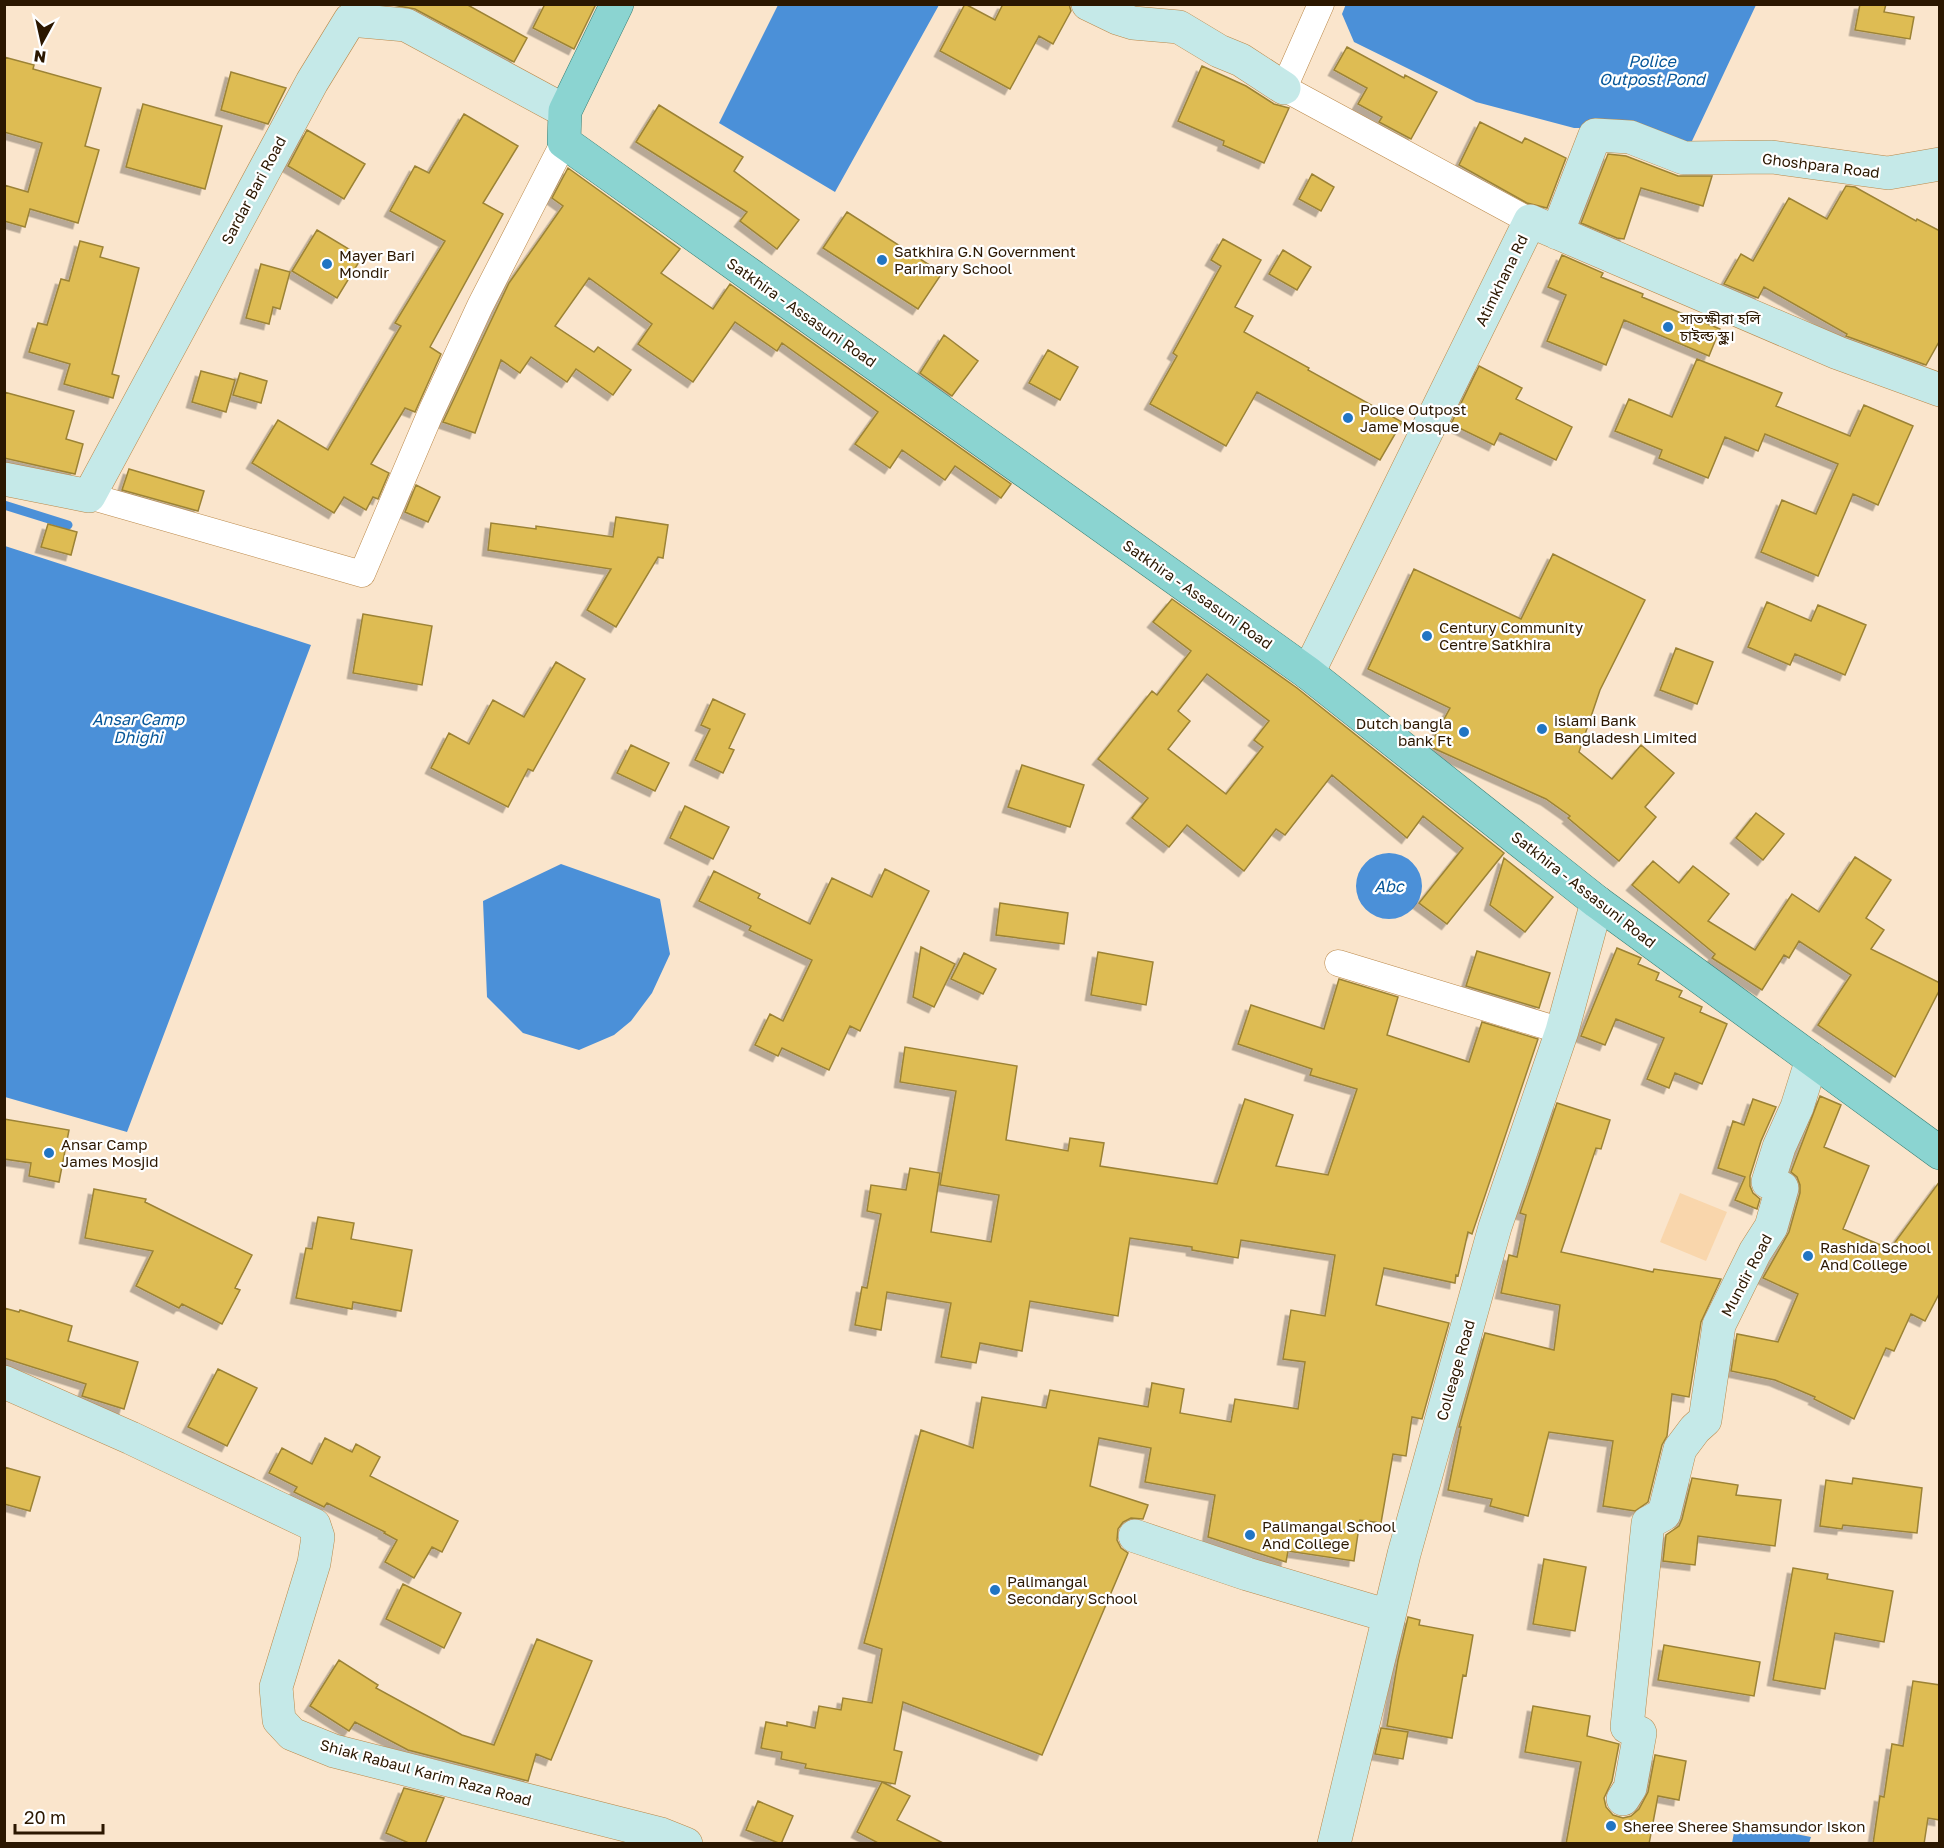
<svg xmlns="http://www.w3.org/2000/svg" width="1944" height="1848" font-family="'Golos Text','Noto Sans Bengali',sans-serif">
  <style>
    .built { fill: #f9d6ac }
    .water { fill: #4b90d8 }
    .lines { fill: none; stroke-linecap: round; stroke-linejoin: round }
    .stream { stroke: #4b90d8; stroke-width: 9 }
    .building { fill: #debc52; stroke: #9c8336; stroke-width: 1.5; fill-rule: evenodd; filter: url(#shadow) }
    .street-casing { stroke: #ba8849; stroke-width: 27 }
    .secondary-casing { stroke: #ba8849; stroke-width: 34 }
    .primary-casing { stroke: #377f74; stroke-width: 34 }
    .street { stroke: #fff; stroke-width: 26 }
    .secondary { stroke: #c5e9e8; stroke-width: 33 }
    .primary { stroke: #8bd4d1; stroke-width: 33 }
    .poi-dot { fill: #2175c3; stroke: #fff; stroke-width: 2 }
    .labels { text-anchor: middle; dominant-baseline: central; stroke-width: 4.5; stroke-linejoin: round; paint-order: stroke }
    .street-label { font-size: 15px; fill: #2b1700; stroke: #fff }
    .poi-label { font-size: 15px; fill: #2b1700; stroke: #fff; text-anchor: start }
    .water-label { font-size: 16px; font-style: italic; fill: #075799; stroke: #fff }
  </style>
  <defs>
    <filter id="shadow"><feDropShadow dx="-5.5" dy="5.5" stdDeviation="0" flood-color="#0004"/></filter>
  </defs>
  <rect width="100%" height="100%" fill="#fae5cc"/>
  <path class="built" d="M 1680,1193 L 1727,1212 L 1706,1261 L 1660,1242 Z"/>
  <path class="water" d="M 1346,4 L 1756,5 L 1684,158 L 1618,128 L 1574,128 L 1476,102 L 1354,42 L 1342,14 Z
    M 778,5 L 939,5 L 835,192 L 719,123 Z
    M 5,546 L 311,645 L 127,1132 L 5,1097 Z
    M1356 886a33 33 0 1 1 66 0a33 33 0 1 1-66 0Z
    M 561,864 L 660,899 L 670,954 L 652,993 L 631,1021 L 614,1035 L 579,1050 L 523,1033 L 487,997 L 483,901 Z
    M 1736,1822 L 1811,1837 L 1809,1843 L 1732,1843 Z"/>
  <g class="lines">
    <path class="stream" d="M 4,505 L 68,525"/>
  </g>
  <path class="building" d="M 387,4 L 466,4 L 527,38 L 514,62 L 415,9 Z
    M 545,4 L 596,4 L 574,49 L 533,28 Z
    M 965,4 L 995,20 L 1003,4 L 1069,4 L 1071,11 L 1053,44 L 1039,36 L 1010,89 L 940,51 Z
    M 1860,4 L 1886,4 L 1884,12 L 1914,17 L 1910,39 L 1855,30 Z
    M 1347,47 L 1404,78 L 1405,75 L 1437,92 L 1411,139 L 1379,122 L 1382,117 L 1358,104 L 1367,88 L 1334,70 Z
    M 4,57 L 34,65 L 33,69 L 101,88 L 85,146 L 99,150 L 78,223 L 30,209 L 25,227 L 4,221 L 4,185 L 28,192 L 42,143 L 4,132 Z
    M 1202,66 L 1246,86 L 1274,104 L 1289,108 L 1264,163 L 1223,145 L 1224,141 L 1178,121 Z
    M 231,72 L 286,88 L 268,124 L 221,110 Z
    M 143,104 L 222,126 L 205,189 L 126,167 Z
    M 659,105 L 743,157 L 734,171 L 799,220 L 777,249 L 740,221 L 747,212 L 636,142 Z
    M 464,114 L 518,146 L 483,203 L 503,214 L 430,347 L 441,354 L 415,412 L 405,408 L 371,464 L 389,473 L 378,499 L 373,497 L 366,510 L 344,497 L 334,513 L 252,463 L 278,420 L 328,450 L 401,326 L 395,323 L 445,241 L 390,211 L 415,166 L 429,173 Z
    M 1480,122 L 1522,143 L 1525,138 L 1566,158 L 1547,208 L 1527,203 L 1459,165 Z
    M 307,130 L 365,164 L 344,199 L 288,166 Z
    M 1608,154 L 1626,156 L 1678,176 L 1712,176 L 1703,206 L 1641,188 L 1624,239 L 1617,238 L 1581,223 Z
    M 568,168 L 680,249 L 661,273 L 713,309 L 730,284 L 1011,484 L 1001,498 L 955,466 L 945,480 L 902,450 L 890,468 L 855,444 L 878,412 L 782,343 L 777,351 L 735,322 L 693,382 L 638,344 L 652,324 L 589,278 L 555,326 L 594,352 L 598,347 L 631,370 L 613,395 L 576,369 L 567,382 L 531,357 L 520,373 L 501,360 L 475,433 L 443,422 L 509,283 L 563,206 L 552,198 Z
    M 1312,174 L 1334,187 L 1321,211 L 1299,199 Z
    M 1846,186 L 1855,187 L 1916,221 L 1917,219 L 1940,231 L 1940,340 L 1926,365 L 1846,336 L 1847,334 L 1764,287 L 1758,298 L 1724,284 L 1741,254 L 1753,261 L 1789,198 L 1827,219 Z
    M 847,212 L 942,273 L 918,309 L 823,248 Z
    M 317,230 L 362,257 L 337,298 L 292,271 Z
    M 1223,239 L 1261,260 L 1235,307 L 1253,316 L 1244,332 L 1309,368 L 1308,370 L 1402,422 L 1380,460 L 1257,392 L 1226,446 L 1150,404 L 1177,356 L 1173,353 L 1221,266 L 1211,260 Z
    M 80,241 L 103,247 L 100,257 L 139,268 L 112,374 L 119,376 L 113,398 L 64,384 L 70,364 L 29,352 L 38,323 L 47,325 L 61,279 L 69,281 Z
    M 1283,250 L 1311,267 L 1297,290 L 1269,274 Z
    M 1562,255 L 1603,273 L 1601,277 L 1643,294 L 1642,297 L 1720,329 L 1709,356 L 1624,320 L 1606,365 L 1547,341 L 1566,295 L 1548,287 Z
    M 261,264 L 290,272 L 280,309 L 273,307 L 269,324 L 246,318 Z
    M 944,335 L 978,361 L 952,396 L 920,373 Z
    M 1048,350 L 1078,367 L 1060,400 L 1029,383 Z
    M 1697,359 L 1782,393 L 1776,406 L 1850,436 L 1864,405 L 1913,426 L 1878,505 L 1853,494 L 1818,576 L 1761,552 L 1782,500 L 1816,514 L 1838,464 L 1765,434 L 1758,451 L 1725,437 L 1708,478 L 1659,458 L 1662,450 L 1615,431 L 1629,399 L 1672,417 Z
    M 1479,366 L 1522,388 L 1516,399 L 1572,427 L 1556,460 L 1500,433 L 1494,445 L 1451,424 Z
    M 201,371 L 235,380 L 226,412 L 192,402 Z
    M 240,373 L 267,381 L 261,403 L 233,395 Z
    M 4,392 L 74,411 L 66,439 L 83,444 L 75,474 L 4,458 Z
    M 129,469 L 204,491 L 198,511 L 122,490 Z
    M 416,485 L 440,497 L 428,522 L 405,512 Z
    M 616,517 L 668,525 L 663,558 L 658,557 L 616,627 L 587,610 L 611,569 L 488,550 L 491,523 L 536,529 L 536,526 L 613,537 Z
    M 48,524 L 77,532 L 71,555 L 41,547 Z
    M 1553,554 L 1645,600 L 1600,690 L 1579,752 L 1612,779 L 1641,745 L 1674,773 L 1645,807 L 1656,817 L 1619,861 L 1568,818 L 1570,816 L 1546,799 L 1433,748 L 1430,745 L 1450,708 L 1368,669 L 1414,569 L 1521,619 Z
    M 1172,599 L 1297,688 L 1504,853 L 1447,924 L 1419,903 L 1463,848 L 1423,816 L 1407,838 L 1332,775 L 1285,835 L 1276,829 L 1244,871 L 1187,825 L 1169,847 L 1132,818 L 1148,798 L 1098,759 L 1152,691 L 1157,695 L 1191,651 L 1153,622 ZM 1207,674 L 1269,721 L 1254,740 L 1263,747 L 1226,794 L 1168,749 L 1190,721 L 1178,711 Z
    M 1767,602 L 1811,621 L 1818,605 L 1866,625 L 1845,675 L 1795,654 L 1790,665 L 1748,647 Z
    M 363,614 L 432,626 L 422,685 L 353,673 Z
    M 1676,648 L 1713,662 L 1697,704 L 1660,690 Z
    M 556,662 L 585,679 L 533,771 L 528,769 L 508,807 L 431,768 L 449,733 L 469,744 L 493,700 L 524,717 Z
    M 713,699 L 745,714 L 729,748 L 734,750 L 723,773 L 695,760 L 710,729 L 701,725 Z
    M 631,745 L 669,763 L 655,791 L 617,773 Z
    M 1022,765 L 1084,785 L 1070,827 L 1008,807 Z
    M 685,806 L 729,827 L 713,859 L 670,838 Z
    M 1756,813 L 1784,834 L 1763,860 L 1736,838 Z
    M 1855,857 L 1891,880 L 1866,918 L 1884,930 L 1871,949 L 1940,983 L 1940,989 L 1895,1077 L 1818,1025 L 1851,975 L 1799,941 L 1789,958 L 1784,955 L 1762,990 L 1712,958 L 1715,954 L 1632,885 L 1653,861 L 1679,883 L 1693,866 L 1729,894 L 1708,921 L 1755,950 L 1792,894 L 1819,912 Z
    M 1504,858 L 1553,897 L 1525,932 L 1490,905 Z
    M 885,869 L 929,891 L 860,1031 L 850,1026 L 829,1070 L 782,1048 L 778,1056 L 755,1045 L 770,1014 L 783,1021 L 812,960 L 749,930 L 751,926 L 699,901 L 714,871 L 760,894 L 758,898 L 810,924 L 832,878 L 872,897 Z
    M 1000,903 L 1068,913 L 1064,944 L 996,935 Z
    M 921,947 L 955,964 L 934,1007 L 913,997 Z
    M 1617,948 L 1641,958 L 1638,964 L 1659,973 L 1656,980 L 1682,991 L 1679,997 L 1702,1007 L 1700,1012 L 1727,1024 L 1702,1084 L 1675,1073 L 1669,1088 L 1647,1079 L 1664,1038 L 1616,1019 L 1605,1045 L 1581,1036 Z
    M 1477,951 L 1550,973 L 1539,1008 L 1466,986 Z
    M 1098,952 L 1153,962 L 1146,1005 L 1091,995 Z
    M 964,953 L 996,969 L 983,994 L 951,979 Z
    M 1339,979 L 1398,997 L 1387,1035 L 1469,1062 L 1482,1022 L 1538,1039 L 1472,1234 L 1468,1232 L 1458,1276 L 1456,1275 L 1455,1283 L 1384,1268 L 1376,1305 L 1449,1323 L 1422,1419 L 1412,1417 L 1406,1456 L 1393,1454 L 1381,1523 L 1360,1520 L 1354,1561 L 1288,1551 L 1286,1562 L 1208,1537 L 1215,1495 L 1145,1482 L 1151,1448 L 1099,1438 L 1090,1486 L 1148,1505 L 1143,1519 L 1131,1518 L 1123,1522 L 1118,1529 L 1117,1540 L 1121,1548 L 1128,1553 L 1042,1755 L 903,1702 L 894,1750 L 902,1752 L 895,1784 L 805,1768 L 806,1764 L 781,1759 L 782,1752 L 761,1748 L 766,1722 L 787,1726 L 787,1722 L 815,1728 L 819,1706 L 841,1710 L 843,1698 L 872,1703 L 882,1649 L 864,1643 L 921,1430 L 973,1448 L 982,1397 L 1046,1408 L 1050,1390 L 1148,1407 L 1152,1383 L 1184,1389 L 1180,1413 L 1231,1422 L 1235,1399 L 1298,1409 L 1305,1362 L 1283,1359 L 1291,1310 L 1325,1316 L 1335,1255 L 1241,1240 L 1238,1258 L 1192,1250 L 1192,1247 L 1130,1238 L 1118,1316 L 1030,1301 L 1022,1351 L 980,1343 L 976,1363 L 941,1357 L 951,1303 L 887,1292 L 881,1330 L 855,1325 L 862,1287 L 867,1288 L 881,1214 L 867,1211 L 871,1185 L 906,1190 L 910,1168 L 940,1173 L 931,1232 L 991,1242 L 999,1195 L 940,1185 L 956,1091 L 900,1082 L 905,1047 L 1017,1066 L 1006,1140 L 1068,1151 L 1070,1138 L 1104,1143 L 1100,1166 L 1217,1184 L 1245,1099 L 1293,1115 L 1276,1166 L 1328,1175 L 1357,1089 L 1310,1075 L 1312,1069 L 1238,1044 L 1251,1005 L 1324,1029 Z
    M 1820,1096 L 1841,1105 L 1824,1147 L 1869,1166 L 1843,1229 L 1890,1249 L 1940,1181 L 1940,1292 L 1925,1321 L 1911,1314 L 1894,1351 L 1886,1348 L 1854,1419 L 1814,1399 L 1815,1397 L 1775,1380 L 1731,1371 L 1737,1334 L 1778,1342 L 1798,1294 L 1763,1278 L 1789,1232 L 1800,1193 L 1800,1185 L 1797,1177 L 1791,1172 Z
    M 1753,1099 L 1776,1107 L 1761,1141 L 1750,1176 L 1750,1186 L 1753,1193 L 1760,1199 L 1757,1209 L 1735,1200 L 1745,1177 L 1718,1168 L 1733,1121 L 1744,1125 Z
    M 1557,1103 L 1610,1120 L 1601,1149 L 1596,1148 L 1561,1252 L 1653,1272 L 1654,1269 L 1721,1279 L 1701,1322 L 1689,1397 L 1672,1394 L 1667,1436 L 1662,1445 L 1648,1502 L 1635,1511 L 1603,1506 L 1613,1441 L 1549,1432 L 1528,1516 L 1490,1506 L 1492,1499 L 1448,1490 L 1461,1427 L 1459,1427 L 1485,1333 L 1554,1350 L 1560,1305 L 1501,1293 L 1509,1255 L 1517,1257 L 1526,1215 L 1520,1213 Z
    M 4,1119 L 69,1130 L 59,1182 L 29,1176 L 31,1163 L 4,1159 Z
    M 94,1189 L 146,1199 L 145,1202 L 252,1255 L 235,1288 L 240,1290 L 222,1324 L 182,1304 L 179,1308 L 136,1286 L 153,1251 L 85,1238 Z
    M 318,1217 L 354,1223 L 351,1239 L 412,1250 L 401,1311 L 353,1302 L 352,1309 L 296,1298 L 306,1248 L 312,1249 Z
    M 4,1308 L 19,1312 L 20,1310 L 72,1326 L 68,1341 L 138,1362 L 124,1409 L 82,1396 L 86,1384 L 4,1358 Z
    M 218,1369 L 257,1388 L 227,1446 L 188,1427 Z
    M 325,1438 L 352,1452 L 356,1444 L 380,1457 L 370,1476 L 458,1521 L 442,1552 L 432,1547 L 414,1578 L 385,1562 L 397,1540 L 384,1533 L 385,1532 L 327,1503 L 324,1507 L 294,1492 L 297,1487 L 269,1473 L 282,1448 L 312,1464 Z
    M 4,1467 L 40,1477 L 30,1511 L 4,1504 Z
    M 1692,1478 L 1738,1485 L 1736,1495 L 1781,1500 L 1775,1546 L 1698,1536 L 1695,1565 L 1663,1561 L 1666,1535 L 1679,1526 L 1682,1519 Z
    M 1853,1478 L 1922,1488 L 1917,1533 L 1843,1525 L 1842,1529 L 1820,1526 L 1826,1480 L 1852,1484 Z
    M 1544,1559 L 1586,1567 L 1575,1631 L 1533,1624 Z
    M 1793,1568 L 1828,1574 L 1827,1579 L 1893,1591 L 1884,1642 L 1835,1633 L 1825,1689 L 1773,1680 Z
    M 403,1584 L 461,1613 L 444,1648 L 386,1619 Z
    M 1408,1617 L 1420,1620 L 1419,1625 L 1473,1635 L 1466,1676 L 1463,1675 L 1452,1738 L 1387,1726 L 1398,1660 Z
    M 537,1639 L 592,1661 L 551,1760 L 536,1754 L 528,1781 L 408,1750 L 355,1722 L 349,1731 L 310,1706 L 339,1660 L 378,1685 L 376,1688 L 462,1735 L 494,1745 Z
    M 1664,1645 L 1760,1662 L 1754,1696 L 1658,1680 Z
    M 1913,1681 L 1940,1685 L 1940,1820 L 1928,1818 L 1924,1844 L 1873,1844 L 1880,1796 L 1884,1797 L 1892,1744 L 1903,1746 Z
    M 1533,1706 L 1590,1716 L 1587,1736 L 1619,1744 L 1612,1781 L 1604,1798 L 1606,1807 L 1613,1815 L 1623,1818 L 1631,1816 L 1639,1809 L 1648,1792 L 1655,1755 L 1686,1761 L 1679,1800 L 1658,1796 L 1649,1844 L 1566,1844 L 1581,1762 L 1525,1752 Z
    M 1381,1728 L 1408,1732 L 1403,1759 L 1375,1754 Z
    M 882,1782 L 910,1796 L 897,1820 L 945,1844 L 880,1844 L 857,1832 Z
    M 404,1788 L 444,1798 L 425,1844 L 411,1844 L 386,1833 Z
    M 758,1801 L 793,1816 L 781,1844 L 746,1830 Z"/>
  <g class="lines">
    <defs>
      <path id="street" d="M 1321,4 L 1284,88 L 1530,221
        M 89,496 L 362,574 L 431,412 L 480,306 L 564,142
        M 1338,963 L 1562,1031"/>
      <path id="secondary" d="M 1088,4 L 1117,18 L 1133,23 L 1179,27 L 1219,51 L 1241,60 L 1284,88
        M 1557,233 L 1595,135 L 1630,137 L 1684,158 L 1772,157 L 1888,173 L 1940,164
        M 4,479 L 89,496 L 312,82 L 350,20 L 406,25 L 565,111
        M 1308,673 L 1530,221 L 1838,353 L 1940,390
        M 4,1382 L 131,1438 L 314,1525 L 318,1537 L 314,1563 L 276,1687 L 279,1720 L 292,1734 L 334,1751 L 661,1834 L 686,1844
        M 1135,1536 L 1247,1574 L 1389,1616
        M 1623,1799 L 1630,1788 L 1640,1733 L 1627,1727 L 1648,1523 L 1664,1514 L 1680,1449 L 1695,1429 L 1705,1420 L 1719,1325 L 1755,1252 L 1771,1227 L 1782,1188 L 1768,1182 L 1779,1147 L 1797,1107 L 1812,1059
        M 1334,1844 L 1404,1554 L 1495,1227 L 1562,1031 L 1597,902"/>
      <path id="primary" d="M 617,4 L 565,111 L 564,142 L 1308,673 L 1597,902 L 1940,1153"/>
    </defs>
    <use href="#street" class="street-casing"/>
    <use href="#secondary" class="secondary-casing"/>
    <use href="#primary" class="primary-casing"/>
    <use href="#street" class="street"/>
    <use href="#secondary" class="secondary"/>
    <use href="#primary" class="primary"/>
  </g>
  <g class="poi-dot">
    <circle cx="882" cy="260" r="6"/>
    <circle cx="327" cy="264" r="6"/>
    <circle cx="1668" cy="327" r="6"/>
    <circle cx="1348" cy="418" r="6"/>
    <circle cx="1427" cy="636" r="6"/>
    <circle cx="1542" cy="729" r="6"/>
    <circle cx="1464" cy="732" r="6"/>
    <circle cx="49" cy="1153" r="6"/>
    <circle cx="1808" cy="1256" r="6"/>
    <circle cx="1250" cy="1535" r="6"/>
    <circle cx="995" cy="1590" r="6"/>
    <circle cx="1611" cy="1826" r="6"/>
  </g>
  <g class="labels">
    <g class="street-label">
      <text transform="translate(1821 165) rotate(7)">Ghoshpara Road</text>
      <text transform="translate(253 190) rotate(-62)">Sardar Bari Road</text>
      <text transform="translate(1501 280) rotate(-64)">Atimkhana Rd</text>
      <text transform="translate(802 312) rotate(35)">Satkhira - Assasuni Road</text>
      <text transform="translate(1198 594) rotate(35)">Satkhira - Assasuni Road</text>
      <text transform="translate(1584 889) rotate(38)">Satkhira - Assasuni Road</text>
      <text transform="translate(1746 1275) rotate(-62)">Mundir Road</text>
      <text transform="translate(1455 1370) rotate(-74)">Colleage Road</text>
      <text transform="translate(426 1772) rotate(15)">Shiak Rabaul Karim Raza Road</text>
    </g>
    <g class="poi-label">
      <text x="894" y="251">Satkhira G.N Government<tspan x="894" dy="17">Parimary School</tspan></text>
      <text x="339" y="255">Mayer Bari<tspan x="339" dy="17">Mondir</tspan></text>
      <text x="1680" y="318">সাতক্ষীরা হলি<tspan x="1680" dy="17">চাইল্ড স্কুল।</tspan></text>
      <text x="1360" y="409">Police Outpost<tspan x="1360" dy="17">Jame Mosque</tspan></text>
      <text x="1439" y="627">Century Community<tspan x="1439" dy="17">Centre Satkhira</tspan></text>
      <text x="1554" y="720">islami Bank<tspan x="1554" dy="17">Bangladesh Limited</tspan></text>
      <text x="1452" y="723" text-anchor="end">Dutch bangla<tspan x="1452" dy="17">bank Ft</tspan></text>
      <text x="61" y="1144">Ansar Camp<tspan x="61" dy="17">James Mosjid</tspan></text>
      <text x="1820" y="1247">Rashida School<tspan x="1820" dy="17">And College</tspan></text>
      <text x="1262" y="1526">Palimangal School<tspan x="1262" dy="17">And College</tspan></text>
      <text x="1007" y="1581">Palimangal<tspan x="1007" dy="17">Secondary School</tspan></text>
      <text x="1623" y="1826">Sheree Sheree Shamsundor Iskon</text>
    </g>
    <g class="water-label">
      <text x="1652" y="61">Police<tspan x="1652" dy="18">Outpost Pond</tspan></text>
      <text x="138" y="719">Ansar Camp<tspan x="138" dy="18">Dhighi</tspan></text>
      <text x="1389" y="886">Abc</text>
    </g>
  </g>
  <rect width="1944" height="1848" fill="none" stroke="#2b1700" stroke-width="12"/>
  <g transform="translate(42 42) rotate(188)" stroke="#ffffff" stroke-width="4.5" paint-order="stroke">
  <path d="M0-4.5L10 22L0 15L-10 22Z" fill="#2b1700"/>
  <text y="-9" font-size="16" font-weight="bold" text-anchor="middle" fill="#2b1700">N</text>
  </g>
  <path d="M15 1824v9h88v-9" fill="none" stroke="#2b1700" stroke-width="3"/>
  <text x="24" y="1824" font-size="18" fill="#2b1700" stroke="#ffffff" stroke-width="4.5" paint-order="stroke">20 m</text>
</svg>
